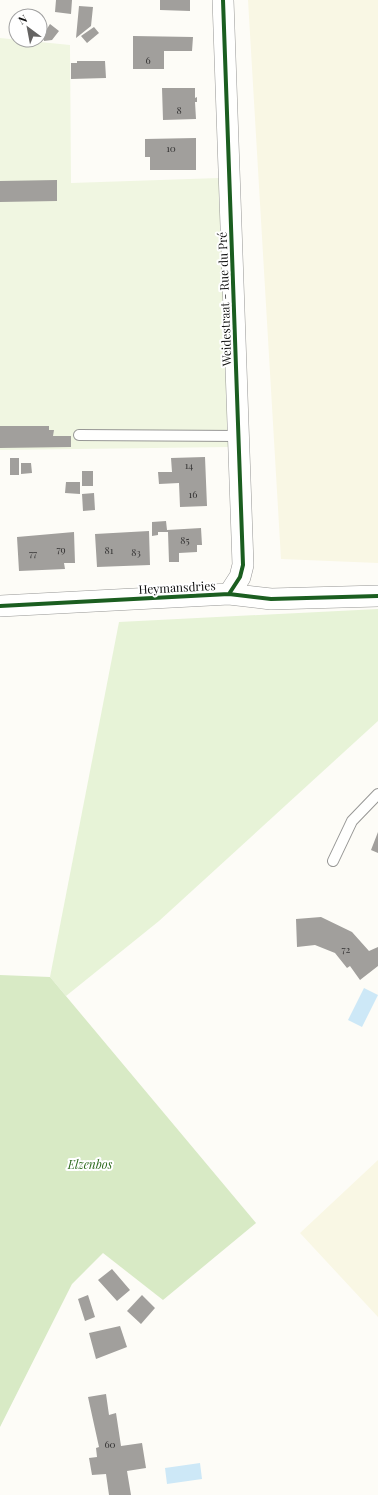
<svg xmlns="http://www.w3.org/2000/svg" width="378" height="1495" font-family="'Playfair Display',serif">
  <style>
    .farmland { fill: #f9f7e4 }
    .green { fill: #e7f3d7 }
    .forest { fill: #d8eac5 }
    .pitch { fill: #f0f6e1 }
    .water { fill: #cde8f7 }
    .building { fill: #a19f9c }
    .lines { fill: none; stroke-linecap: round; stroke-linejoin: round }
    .lane-casing { stroke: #979795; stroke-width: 12 }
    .street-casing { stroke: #979795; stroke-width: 22 }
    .lane { stroke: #fffffe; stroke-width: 10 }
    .street { stroke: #fffffe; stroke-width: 21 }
    .cycleway-casing { stroke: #fff; stroke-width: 6 }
    .cycleway { stroke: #1b5e20; stroke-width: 4 }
    .labels { text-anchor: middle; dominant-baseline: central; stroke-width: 4; stroke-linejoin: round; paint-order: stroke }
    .number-label { font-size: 10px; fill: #353434 }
    .street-label { font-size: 12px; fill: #111; stroke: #fff }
    .park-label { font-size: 12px; font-style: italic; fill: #2f6b1f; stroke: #fff }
  </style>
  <rect width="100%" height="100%" fill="#fdfcf7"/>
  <path class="farmland" d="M 248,0 L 378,0 L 378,563 L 281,559 Z
    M 378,1160 L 378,1317 L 300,1233 Z"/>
  <path class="green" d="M 378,609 L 378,721 L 159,921 L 66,996 L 50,977 L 119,622 Z"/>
  <path class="forest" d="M 0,975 L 50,977 L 256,1223 L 163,1300 L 103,1253 L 72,1284 L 0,1427 Z"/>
  <path class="pitch" d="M 0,38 L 70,45 L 71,183 L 219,178 L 230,447 L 0,450 Z"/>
  <path class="water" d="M 364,988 L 378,995 L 362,1027 L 348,1020 Z
    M 200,1463 L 202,1479 L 167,1484 L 165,1468 Z"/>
  <path class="building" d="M 56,0 L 72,0 L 71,14 L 55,12 Z
    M 160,0 L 190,0 L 190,11 L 160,10 Z
    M 79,6 L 93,7 L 91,26 L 76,38 Z
    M 50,24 L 59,31 L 52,40 L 44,41 L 43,35 Z
    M 94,27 L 99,33 L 87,43 L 81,36 Z
    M 133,36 L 193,37 L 192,51 L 164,51 L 164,69 L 133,69 Z
    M 77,61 L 105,61 L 106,78 L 71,79 L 71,63 L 77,63 Z
    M 162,88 L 195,88 L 195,98 L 197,97 L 197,102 L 195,102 L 196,119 L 163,120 Z
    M 196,138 L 196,170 L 150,170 L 150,157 L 145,157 L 145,139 Z
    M 57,180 L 57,201 L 0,202 L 0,181 Z
    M 0,426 L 49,426 L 49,430 L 54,430 L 53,436 L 71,436 L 71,447 L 0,448 Z
    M 205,457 L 207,506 L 180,507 L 179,483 L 159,484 L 158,472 L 172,472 L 171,458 Z
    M 10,458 L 19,458 L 19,475 L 10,475 Z
    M 21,463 L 31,463 L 32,473 L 21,474 Z
    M 82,471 L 93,471 L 93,486 L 82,486 Z
    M 66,482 L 80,482 L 80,494 L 65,493 Z
    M 94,493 L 95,510 L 83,511 L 82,494 Z
    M 166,521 L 167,530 L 201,528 L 202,545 L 197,545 L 197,552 L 179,553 L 179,562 L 169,562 L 168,532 L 158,532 L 158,535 L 152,536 L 152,522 Z
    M 149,531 L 150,565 L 97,567 L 95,534 Z
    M 74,532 L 75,563 L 64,563 L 65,569 L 19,571 L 17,537 Z
    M 378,832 L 378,853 L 371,850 Z
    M 321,917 L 352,932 L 369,951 L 378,947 L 378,966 L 360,980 L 350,966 L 347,968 L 335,953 L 315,945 L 297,947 L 296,919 Z
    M 112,1269 L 130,1290 L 117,1301 L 98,1280 Z
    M 88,1295 L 95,1317 L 85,1321 L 78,1299 Z
    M 142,1295 L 155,1308 L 141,1324 L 127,1311 Z
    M 120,1326 L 127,1347 L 96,1359 L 89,1333 Z
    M 106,1394 L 109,1415 L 116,1413 L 121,1446 L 142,1443 L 146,1468 L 127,1471 L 131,1495 L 109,1495 L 106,1474 L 92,1475 L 89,1458 L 97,1457 L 96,1448 L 99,1447 L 88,1397 Z"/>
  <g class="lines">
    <defs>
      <path id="lane" d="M 79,435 L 239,436
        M 333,861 L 352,821 L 378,794"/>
      <path id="street" d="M 223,0 L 243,565 L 240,577 L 229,594
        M 0,606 L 229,594 L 271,599 L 378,596"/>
    </defs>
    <use href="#lane" class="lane-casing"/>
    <use href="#street" class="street-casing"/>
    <use href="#lane" class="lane"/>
    <use href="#street" class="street"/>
    <defs>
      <path id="cycleway" d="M 223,0 L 243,565 L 240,577 L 229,594
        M 0,606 L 229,594 L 271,599 L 378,596"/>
    </defs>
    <use href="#cycleway" class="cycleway-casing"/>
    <use href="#cycleway" class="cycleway"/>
  </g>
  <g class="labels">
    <g class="number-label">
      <text x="148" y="60">6</text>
      <text x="179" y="110">8</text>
      <text x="171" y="148">10</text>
      <text x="189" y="465">14</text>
      <text x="193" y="494">16</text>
      <text x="185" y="540">85</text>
      <text x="61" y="549">79</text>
      <text x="109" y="550">81</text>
      <text x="136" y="552">83</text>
      <text x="33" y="553">77</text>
      <text x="346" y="949">72</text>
      <text x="110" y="1444">60</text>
    </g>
    <g class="street-label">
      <text transform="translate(224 299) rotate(-92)">Weidestraat - Rue du Pré</text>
      <text transform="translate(177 587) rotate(-3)">Heymansdries</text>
    </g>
    <g class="park-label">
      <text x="90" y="1164">Elzenbos</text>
    </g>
  </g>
  <g transform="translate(28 28) rotate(328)"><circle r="19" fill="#ffffff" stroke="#a0a0a0"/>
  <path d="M0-3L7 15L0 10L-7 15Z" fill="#646362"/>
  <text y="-6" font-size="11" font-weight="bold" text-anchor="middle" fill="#111111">N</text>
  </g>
</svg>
